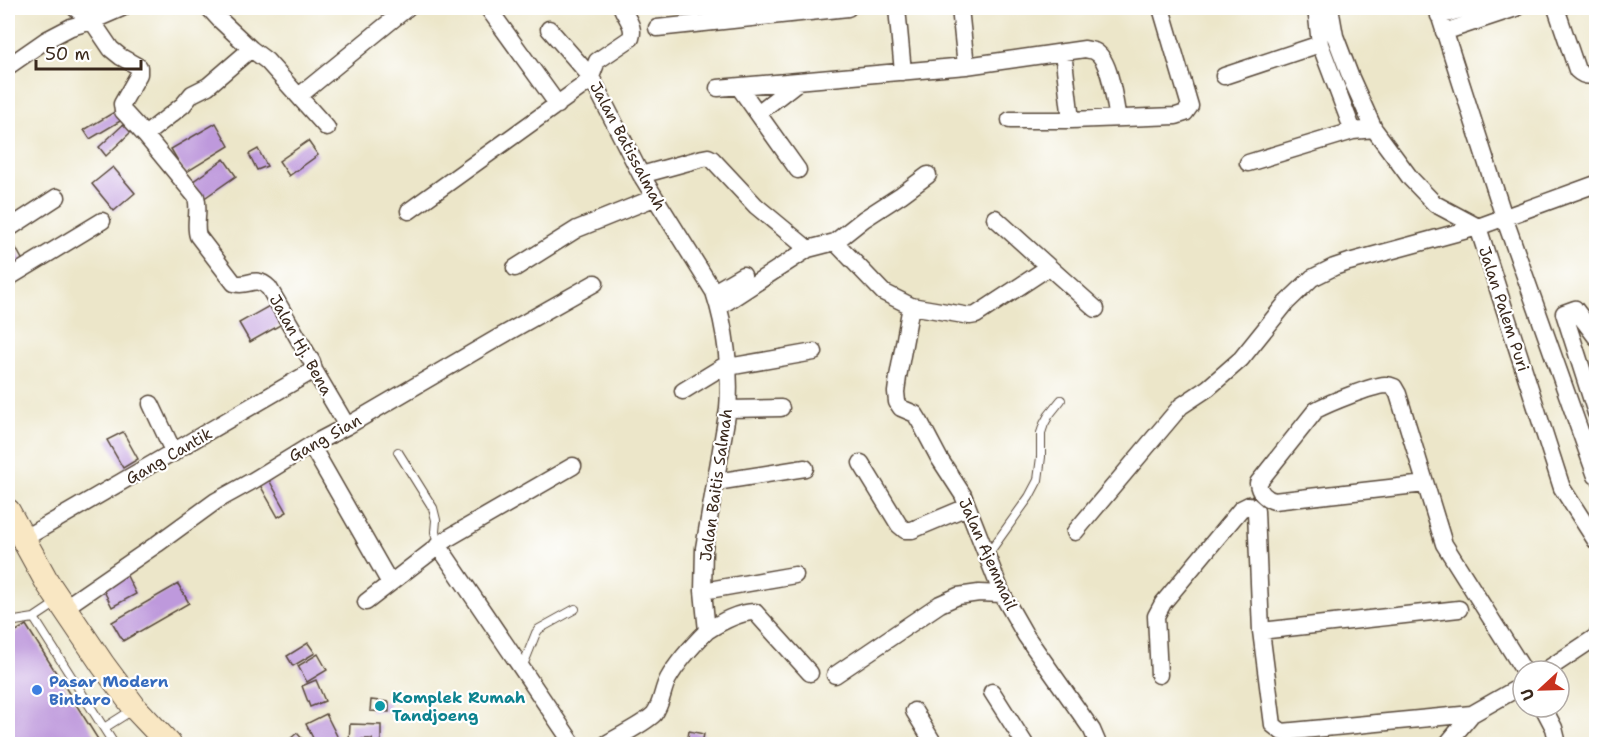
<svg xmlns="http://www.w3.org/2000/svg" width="1604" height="752" font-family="'Shantell Sans',sans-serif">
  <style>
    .building { fill: #be99dc }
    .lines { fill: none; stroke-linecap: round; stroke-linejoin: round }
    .lane-casing { stroke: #564638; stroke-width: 10 }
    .street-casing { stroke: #564638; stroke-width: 19 }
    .secondary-casing { stroke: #564638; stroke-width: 26 }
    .lane { stroke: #fff; stroke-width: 8 }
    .street { stroke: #fff; stroke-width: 16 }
    .secondary { stroke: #f9e7c3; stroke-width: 24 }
    .shop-dot { fill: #3f7fe0; stroke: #fff; stroke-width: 2 }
    .culture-dot { fill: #0f9aa8; stroke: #fff; stroke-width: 2 }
    .labels { text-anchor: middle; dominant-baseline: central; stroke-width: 4.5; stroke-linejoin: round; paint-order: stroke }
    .street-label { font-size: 16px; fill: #3b2a1e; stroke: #fff }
    .shop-label { font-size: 16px; font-weight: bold; fill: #366cbe; stroke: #fff; text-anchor: start }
    .culture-label { font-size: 16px; font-weight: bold; fill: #0d838f; stroke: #fff; text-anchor: start }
  </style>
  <rect width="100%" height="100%" fill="#fff"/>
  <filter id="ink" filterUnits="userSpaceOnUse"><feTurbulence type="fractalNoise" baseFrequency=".0167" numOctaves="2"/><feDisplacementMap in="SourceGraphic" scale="12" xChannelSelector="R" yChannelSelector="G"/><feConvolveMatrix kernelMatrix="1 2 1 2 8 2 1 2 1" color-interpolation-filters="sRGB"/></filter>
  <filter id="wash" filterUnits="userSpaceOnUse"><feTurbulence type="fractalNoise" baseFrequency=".008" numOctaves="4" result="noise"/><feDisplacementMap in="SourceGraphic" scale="24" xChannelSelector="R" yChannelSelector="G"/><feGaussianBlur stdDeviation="1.35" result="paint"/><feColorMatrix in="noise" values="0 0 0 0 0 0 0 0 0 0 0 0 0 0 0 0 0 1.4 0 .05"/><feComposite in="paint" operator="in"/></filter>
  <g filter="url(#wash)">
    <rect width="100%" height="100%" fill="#ece6c9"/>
    <g id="blocks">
      <path class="building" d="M 653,8 L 668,8 L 668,10 L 654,11 Z
        M 116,111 L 122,120 L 90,139 L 84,130 Z
        M 126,122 L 133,130 L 106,156 L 99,147 Z
        M 216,123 L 229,146 L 185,173 L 171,149 Z
        M 308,141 L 318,155 L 289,176 L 279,161 Z
        M 258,149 L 267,166 L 257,170 L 249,154 Z
        M 224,159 L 236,176 L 203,199 L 192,182 Z
        M 113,167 L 135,193 L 114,211 L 92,184 Z
        M 11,239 L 23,261 L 8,270 L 8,241 Z
        M 271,305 L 282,324 L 250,342 L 239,323 Z
        M 123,432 L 138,459 L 123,468 L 107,440 Z
        M 269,480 L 287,512 L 278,517 L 260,485 Z
        M 126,574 L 136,594 L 112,607 L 102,587 Z
        M 178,584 L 189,603 L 123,641 L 112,622 Z
        M 26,625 L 101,744 L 8,744 L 8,636 Z
        M 308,643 L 315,653 L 293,666 L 287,656 Z
        M 318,654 L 327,670 L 307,682 L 298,666 Z
        M 316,680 L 325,701 L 310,707 L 302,686 Z
        M 371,700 L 389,702 L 389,712 L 370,711 Z
        M 326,714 L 339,740 L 330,744 L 316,744 L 306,724 Z
        M 350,724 L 381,725 L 381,742 L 373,742 L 372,739 L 362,739 L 362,742 L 349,742 Z
        M 689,731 L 704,734 L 702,744 L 687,744 Z
        M 297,733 L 306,743 L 304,744 L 284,744 Z"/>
    </g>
  </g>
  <g filter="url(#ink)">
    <use href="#blocks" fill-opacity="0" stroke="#564638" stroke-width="1.5"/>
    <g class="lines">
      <defs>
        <path id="lane" d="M 398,452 L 433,508 L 436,520 L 435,532 L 438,545
          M 986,557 L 1029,497 L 1038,480 L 1041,457 L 1041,433 L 1044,424 L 1049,415 L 1061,400
          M 34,618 L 114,744
          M 8,625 L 15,621 L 34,618 L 58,602
          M 522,668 L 536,633 L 539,629 L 575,609
          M 104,728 L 134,709"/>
        <path id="street" d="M 75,8 L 92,21 L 111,49 L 121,57 L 139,67 L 139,74 L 122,104 L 123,111 L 145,135 L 196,197 C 200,211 194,225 198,236 L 234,283 C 248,288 255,274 269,288 L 312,362 L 314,370 L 347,426
          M 209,8 L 220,20 L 251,49 L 267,61 L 327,128
          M 488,8 L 558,105
          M 897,8 L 903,72
          M 960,8 L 966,66
          M 1316,8 L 1320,44 L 1353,131
          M 1330,8 L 1335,36 L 1351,78 L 1374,129 L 1411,179 L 1435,204 L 1478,227 L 1562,488 L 1596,541
          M 1437,8 L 1504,217 L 1596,476
          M 1556,8 L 1577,70 C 1583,76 1588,77 1596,75
          M 1439,16 L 1466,8
          M 657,28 L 848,8
          M 549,29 L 591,77 L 641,175 L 714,292 C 726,328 731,372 728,409 L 704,548 L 703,591 L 707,631 C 692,646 678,661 668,679 C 662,690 662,704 654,714 C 644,724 619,736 606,744
          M 1444,32 L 1516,8
          M 1063,52 L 1071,120
          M 10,65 L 46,40 L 71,27 L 92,21 L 122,8
          M 1224,76 L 1320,44
          M 739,87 L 798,170
          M 718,88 L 966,66 L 1085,49 C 1088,50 1091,50 1094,51 C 1111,58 1114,102 1118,118
          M 299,96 L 407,8
          M 758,113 L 799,81
          M 1010,120 L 1071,120 L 1176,116 L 1185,113 L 1190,106 L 1161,8
          M 145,135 L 183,105 L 192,94 L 208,86 L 251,49
          M 1248,163 L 1353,131 L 1374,129
          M 641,175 L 703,158 L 708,157 L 712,159 L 756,206 L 808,249
          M 409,211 L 584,85 L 591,77 L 597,61 L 631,38 C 635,26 626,18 622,8
          M 995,218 L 1049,267 L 1096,309
          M 8,229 L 57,197
          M 835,242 L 864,219 L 901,195 L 928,175
          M 515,268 L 577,229 L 654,198
          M 8,278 L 102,221
          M 714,292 L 743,275
          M 911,306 L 898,377 L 896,392 L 897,402 L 901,408 L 915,414 L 920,422 L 939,458 L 963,495 L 1002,594 L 1026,636 L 1092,730 L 1098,744
          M 719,307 L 808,249 L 835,242 L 883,292 L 911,306 L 970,316 L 976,315 L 1049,267
          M 1596,337 L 1575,309 L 1564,313 L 1596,413
          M 728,367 L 814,352
          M 683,391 L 727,364
          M 151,404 L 174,453
          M 728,409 L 781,408
          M 311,445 L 390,583
          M 861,463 L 899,525 L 905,530 L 912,530 L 967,507
          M 716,482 L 805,468
          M 1425,484 L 1274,501 C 1265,498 1259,493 1258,483 L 1316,410 C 1329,403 1371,386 1385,385 C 1387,385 1392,386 1394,387 L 1398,394 L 1444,544 L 1524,671
          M 1075,532 L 1181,406 L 1208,388 L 1241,359 L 1286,303 L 1312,278 L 1334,267 L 1349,262 L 1478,227 L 1596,184
          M 23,539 L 314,370
          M 438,545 L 573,744
          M 703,591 L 795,575
          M 366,602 L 450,537 L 573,466
          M 64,608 L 157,544 L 216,501 L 254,480 L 311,445 L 347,426 L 496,339 L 595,283
          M 707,631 C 721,622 738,612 755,612 L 810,673
          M 1261,631 L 1459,609
          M 1545,671 L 1596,637
          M 835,675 L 940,604 L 958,596 L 979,593 L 1002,594
          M 1159,675 L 1156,616 L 1163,603 L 1241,509 L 1249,505 L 1256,511 L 1261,631 L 1273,725 L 1282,732 L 1472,714
          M 992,692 L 1025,744
          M 1543,707 L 1554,728 L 1558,744
          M 914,711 L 934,744
          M 1447,744 L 1472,714 L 1523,685"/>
        <path id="secondary" d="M 8,511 L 47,582 L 103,665 L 135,708 L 169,744"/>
      </defs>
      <use href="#lane" class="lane-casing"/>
      <use href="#street" class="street-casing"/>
      <use href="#secondary" class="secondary-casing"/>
      <use href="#lane" class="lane"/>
      <use href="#street" class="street"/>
      <use href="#secondary" class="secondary"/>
    </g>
  </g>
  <circle class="shop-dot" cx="37" cy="690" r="6"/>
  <circle class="culture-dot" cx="380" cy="706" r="6"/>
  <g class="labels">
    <g class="street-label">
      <text transform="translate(628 146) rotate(62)">Jalan Batissalmah</text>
      <text transform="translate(1504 309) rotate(72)">Jalan Palem Puri</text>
      <text transform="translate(301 345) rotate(61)">Jalan Hj. Bena</text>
      <text transform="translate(325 438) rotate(-29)">Gang Sian</text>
      <text transform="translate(169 456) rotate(-30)">Gang Cantik</text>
      <text transform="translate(716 485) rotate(-82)">Jalan Baitis Salmah</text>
      <text transform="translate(988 554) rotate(66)">Jalan Ajemmail</text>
    </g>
    <g class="shop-label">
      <text x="49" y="681">Pasar Modern<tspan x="49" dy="18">Bintaro</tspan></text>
    </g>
    <g class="culture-label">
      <text x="392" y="697">Komplek Rumah<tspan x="392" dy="18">Tandjoeng</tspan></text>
    </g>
  </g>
  <rect width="1604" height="752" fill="none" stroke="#fff" stroke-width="30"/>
  <g transform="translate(1541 689) rotate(248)"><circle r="28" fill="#ffffff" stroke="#b1aaa5" stroke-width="1.5"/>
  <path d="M0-4.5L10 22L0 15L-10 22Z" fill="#c8321e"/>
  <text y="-9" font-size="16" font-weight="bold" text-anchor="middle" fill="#3b2a1e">U</text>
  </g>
  <path d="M36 60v9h105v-9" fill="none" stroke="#3b2a1e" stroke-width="3"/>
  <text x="45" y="60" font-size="18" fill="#3b2a1e" stroke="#ffffff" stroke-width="4.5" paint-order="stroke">50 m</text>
</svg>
